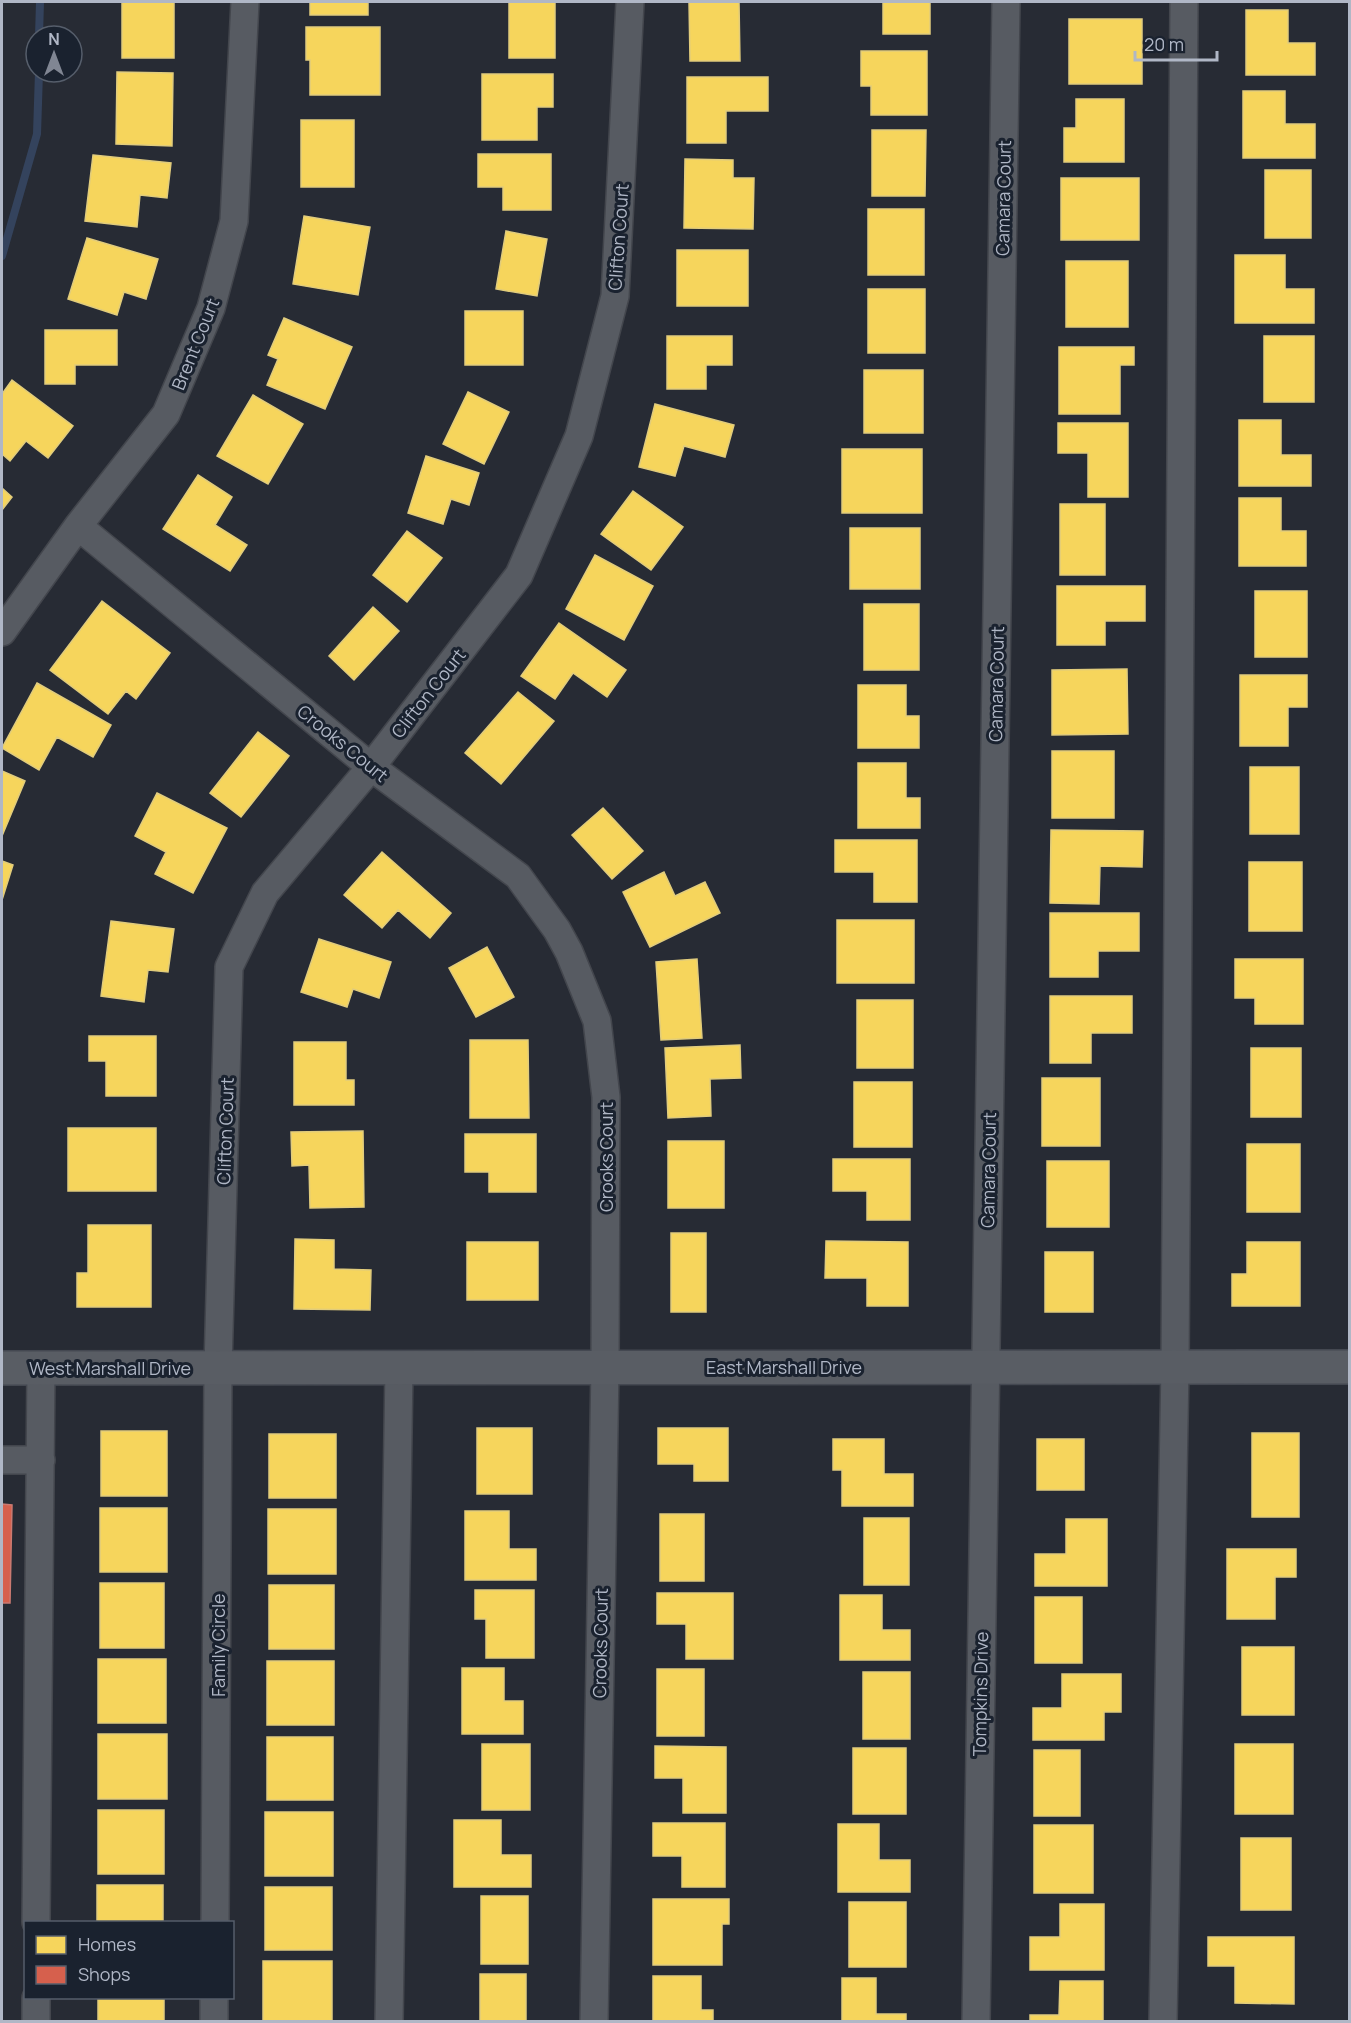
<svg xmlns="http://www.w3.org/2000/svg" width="1351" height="2023" font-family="Manrope,sans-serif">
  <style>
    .homes { fill: #f6d55c; stroke: #e1cc7c; stroke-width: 1.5 }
    .shops { fill: #d6604d; stroke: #cb7a71; stroke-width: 1.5 }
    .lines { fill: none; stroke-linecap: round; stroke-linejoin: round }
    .stream { stroke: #34435d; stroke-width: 8 }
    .minor-casing { stroke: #43464d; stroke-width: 30 }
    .major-casing { stroke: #444851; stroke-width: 36 }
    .minor { stroke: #575b62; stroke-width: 27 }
    .major { stroke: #595d64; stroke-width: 33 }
    .labels { text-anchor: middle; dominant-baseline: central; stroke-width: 6; stroke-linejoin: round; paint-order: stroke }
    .street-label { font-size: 18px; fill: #b0b7c6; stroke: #1a222f }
  </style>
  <rect width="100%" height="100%" fill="#272b34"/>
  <path class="homes" d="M 122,2 L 174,2 L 174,58 L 122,58 Z
    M 310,2 L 368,2 L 368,15 L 310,15 Z
    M 509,2 L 555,2 L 555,58 L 509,58 Z
    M 689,2 L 739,2 L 740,61 L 690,61 Z
    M 847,2 L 930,2 L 930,34 L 883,34 L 883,2 Z
    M 1246,10 L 1288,10 L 1288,43 L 1315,43 L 1315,75 L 1246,75 Z
    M 1069,19 L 1142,19 L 1142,84 L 1069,84 Z
    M 306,27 L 380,27 L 380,95 L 310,95 L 310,60 L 306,60 Z
    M 861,51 L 927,51 L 927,115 L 871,115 L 871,86 L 861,86 Z
    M 117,72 L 173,73 L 172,146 L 116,144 Z
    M 482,74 L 553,74 L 553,107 L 537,107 L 537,140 L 482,140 Z
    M 687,77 L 768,77 L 768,111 L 726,111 L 726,143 L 687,143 Z
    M 1243,91 L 1285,91 L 1285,124 L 1315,124 L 1315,158 L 1243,158 Z
    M 1076,99 L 1124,99 L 1124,162 L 1064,162 L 1064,128 L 1076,128 Z
    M 301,120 L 354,120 L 354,187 L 301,187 Z
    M 872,130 L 926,130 L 925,196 L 872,196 Z
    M 478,154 L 551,154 L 551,210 L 503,210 L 503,187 L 478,187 Z
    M 93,155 L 171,163 L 167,198 L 140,195 L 137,227 L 85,221 Z
    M 685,159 L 733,160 L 733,178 L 754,178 L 753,229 L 684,228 Z
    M 1265,170 L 1311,170 L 1311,238 L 1265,238 Z
    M 1061,178 L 1139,178 L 1139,240 L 1061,240 Z
    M 868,209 L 924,209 L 924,275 L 868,275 Z
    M 304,216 L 370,227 L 358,295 L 293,284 Z
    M 506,231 L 547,239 L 537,296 L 496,289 Z
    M 87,238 L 158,259 L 146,299 L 124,292 L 117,315 L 68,299 Z
    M 677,250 L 748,250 L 748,306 L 677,306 Z
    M 1235,255 L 1285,255 L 1285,289 L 1314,289 L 1314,323 L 1235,323 Z
    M 1066,261 L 1128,261 L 1128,327 L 1066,327 Z
    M 868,289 L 925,289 L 925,353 L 868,353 Z
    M 465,311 L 523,311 L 523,365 L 465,365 Z
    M 284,318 L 352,347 L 325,409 L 267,385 L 278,359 L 268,355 Z
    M 45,330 L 117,330 L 117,365 L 75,365 L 75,384 L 45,384 Z
    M 667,336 L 732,336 L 732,365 L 706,365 L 706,389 L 667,389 Z
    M 1264,336 L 1314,336 L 1314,402 L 1264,402 Z
    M 1059,347 L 1134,347 L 1134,365 L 1120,365 L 1120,414 L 1059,414 Z
    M 864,370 L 923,370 L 923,433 L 864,433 Z
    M 12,380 L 73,426 L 48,458 L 26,441 L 10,461 L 2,454 L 2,394 Z
    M 468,392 L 509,412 L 484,464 L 443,444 Z
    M 253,395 L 303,424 L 268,484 L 217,456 Z
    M 655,404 L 734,425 L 725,457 L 684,446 L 675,476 L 639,467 Z
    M 1239,420 L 1281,420 L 1281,455 L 1311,455 L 1311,486 L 1239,486 Z
    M 1058,423 L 1128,423 L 1128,497 L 1088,497 L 1088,453 L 1058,453 Z
    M 842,449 L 922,449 L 922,513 L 842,513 Z
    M 426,456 L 479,473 L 469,505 L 451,499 L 443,524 L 408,513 Z
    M 198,475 L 232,497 L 215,525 L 247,545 L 230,571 L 163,529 Z
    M 2,488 L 12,497 L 2,510 Z
    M 633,491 L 683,527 L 651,570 L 601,534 Z
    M 1239,498 L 1281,498 L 1281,531 L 1306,531 L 1306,566 L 1239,566 Z
    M 1060,504 L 1105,504 L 1105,575 L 1060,575 Z
    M 850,528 L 920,528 L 920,589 L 850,589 Z
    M 407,531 L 442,558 L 407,602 L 373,575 Z
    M 595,555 L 653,586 L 624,640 L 566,609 Z
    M 1057,586 L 1145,586 L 1145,621 L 1105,621 L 1105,645 L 1057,645 Z
    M 1255,591 L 1307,591 L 1307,657 L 1255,657 Z
    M 102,601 L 170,653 L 136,699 L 126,691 L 108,714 L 50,670 Z
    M 864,604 L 919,604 L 919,670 L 864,670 Z
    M 373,607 L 399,631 L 354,680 L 329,656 Z
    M 559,623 L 626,670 L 607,697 L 573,673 L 555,699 L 521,676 Z
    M 1127,669 L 1128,734 L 1052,735 L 1052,670 Z
    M 1240,675 L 1307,675 L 1307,707 L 1288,707 L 1288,746 L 1240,746 Z
    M 37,683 L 111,725 L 93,757 L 57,737 L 39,770 L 2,748 Z
    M 858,685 L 906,685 L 906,716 L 919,716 L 919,748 L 858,748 Z
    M 518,692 L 554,721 L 501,784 L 465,753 Z
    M 258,732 L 289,756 L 241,817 L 210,793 Z
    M 1052,751 L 1114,751 L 1114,818 L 1052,818 Z
    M 858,763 L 906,763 L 906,798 L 920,798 L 920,828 L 858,828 Z
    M 1250,767 L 1299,767 L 1299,834 L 1250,834 Z
    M 2,771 L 25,781 L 2,836 Z
    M 157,793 L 227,828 L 193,893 L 155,874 L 166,852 L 135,836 Z
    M 603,808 L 643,851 L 612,879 L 572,835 Z
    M 1051,830 L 1143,831 L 1142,867 L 1100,866 L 1099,904 L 1050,903 Z
    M 835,840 L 917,840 L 917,902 L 874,902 L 874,872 L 835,872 Z
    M 382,852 L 451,913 L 430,938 L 398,910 L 382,928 L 344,895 Z
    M 2,861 L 13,865 L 2,900 Z
    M 1249,862 L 1302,862 L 1302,931 L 1249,931 Z
    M 664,872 L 675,896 L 705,882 L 720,913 L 650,947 L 623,892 Z
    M 1050,913 L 1139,913 L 1139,951 L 1098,951 L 1098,977 L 1050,977 Z
    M 837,920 L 914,920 L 914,983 L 837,983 Z
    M 111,921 L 174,929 L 168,972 L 148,970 L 144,1002 L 101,996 Z
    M 319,939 L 391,962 L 379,998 L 353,989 L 347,1007 L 301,992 Z
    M 487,947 L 514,997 L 476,1017 L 449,968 Z
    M 697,959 L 702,1038 L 661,1040 L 656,962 Z
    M 1235,959 L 1303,959 L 1303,1024 L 1255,1024 L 1255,998 L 1235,998 Z
    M 1050,996 L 1132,996 L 1132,1033 L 1091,1033 L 1091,1063 L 1050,1063 Z
    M 857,1000 L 913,1000 L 913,1068 L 857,1068 Z
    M 89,1036 L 156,1036 L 156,1096 L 106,1096 L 106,1061 L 89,1061 Z
    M 470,1040 L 528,1040 L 529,1118 L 470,1118 Z
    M 294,1042 L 346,1042 L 346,1080 L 354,1080 L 354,1105 L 294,1105 Z
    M 740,1045 L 741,1078 L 710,1079 L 711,1116 L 668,1118 L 665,1048 Z
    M 1251,1048 L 1301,1048 L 1301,1117 L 1251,1117 Z
    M 1042,1078 L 1100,1078 L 1100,1146 L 1042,1146 Z
    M 854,1082 L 912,1082 L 912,1147 L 854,1147 Z
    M 68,1128 L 156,1128 L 156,1191 L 68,1191 Z
    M 363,1131 L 364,1207 L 310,1208 L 309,1165 L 292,1166 L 291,1132 Z
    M 465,1134 L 536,1134 L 536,1192 L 489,1192 L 489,1172 L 465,1172 Z
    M 668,1141 L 724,1141 L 724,1208 L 668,1208 Z
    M 1247,1144 L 1300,1144 L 1300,1212 L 1247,1212 Z
    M 833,1159 L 910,1159 L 910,1220 L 867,1220 L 867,1191 L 833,1191 Z
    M 1047,1161 L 1109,1161 L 1109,1227 L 1047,1227 Z
    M 88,1225 L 151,1225 L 151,1307 L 77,1307 L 77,1273 L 88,1273 Z
    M 671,1233 L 706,1233 L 706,1312 L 671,1312 Z
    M 295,1239 L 334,1240 L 334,1269 L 371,1270 L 370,1310 L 294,1309 Z
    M 826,1241 L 908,1242 L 908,1306 L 867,1306 L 867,1278 L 825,1278 Z
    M 467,1242 L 538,1242 L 538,1300 L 467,1300 Z
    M 1247,1242 L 1300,1242 L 1300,1306 L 1232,1306 L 1232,1274 L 1247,1274 Z
    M 1045,1252 L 1093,1252 L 1093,1312 L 1045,1312 Z
    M 477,1428 L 532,1428 L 532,1494 L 477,1494 Z
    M 658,1428 L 728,1428 L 728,1481 L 694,1481 L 694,1464 L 658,1464 Z
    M 101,1431 L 167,1431 L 167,1496 L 101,1496 Z
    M 1252,1433 L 1299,1433 L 1299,1517 L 1252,1517 Z
    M 269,1434 L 336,1434 L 336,1498 L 269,1498 Z
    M 833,1439 L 884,1439 L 884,1474 L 913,1474 L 913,1506 L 842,1506 L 842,1470 L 833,1470 Z
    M 1037,1439 L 1084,1439 L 1084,1490 L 1037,1490 Z
    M 100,1508 L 167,1508 L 167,1572 L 100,1572 Z
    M 268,1509 L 336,1509 L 336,1574 L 268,1574 Z
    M 465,1511 L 509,1511 L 509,1549 L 536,1549 L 536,1580 L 465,1580 Z
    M 660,1514 L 704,1514 L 704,1581 L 660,1581 Z
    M 864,1518 L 909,1518 L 909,1585 L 864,1585 Z
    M 1066,1519 L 1107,1519 L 1107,1586 L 1035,1586 L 1035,1554 L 1066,1554 Z
    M 1227,1549 L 1296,1549 L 1296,1577 L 1275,1577 L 1275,1619 L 1227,1619 Z
    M 100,1583 L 164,1583 L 164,1648 L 100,1648 Z
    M 269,1585 L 334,1585 L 334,1649 L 269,1649 Z
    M 475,1590 L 534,1590 L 534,1658 L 486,1658 L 486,1619 L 475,1619 Z
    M 657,1593 L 733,1593 L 733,1659 L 686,1659 L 686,1624 L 657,1624 Z
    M 840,1595 L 882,1595 L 882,1630 L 910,1630 L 910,1660 L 840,1660 Z
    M 1035,1597 L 1082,1597 L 1082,1663 L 1035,1663 Z
    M 1242,1647 L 1294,1647 L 1294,1715 L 1242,1715 Z
    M 98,1659 L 166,1659 L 166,1723 L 98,1723 Z
    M 267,1661 L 334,1661 L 334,1725 L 267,1725 Z
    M 462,1668 L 504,1668 L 504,1701 L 523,1701 L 523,1734 L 462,1734 Z
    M 657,1669 L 704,1669 L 704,1736 L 657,1736 Z
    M 863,1672 L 910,1672 L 910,1739 L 863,1739 Z
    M 1062,1674 L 1121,1674 L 1121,1712 L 1104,1712 L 1104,1740 L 1033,1740 L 1033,1708 L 1062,1708 Z
    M 98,1734 L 167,1734 L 167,1799 L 98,1799 Z
    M 267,1737 L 333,1737 L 333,1800 L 267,1800 Z
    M 482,1744 L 530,1744 L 530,1810 L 482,1810 Z
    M 1235,1744 L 1293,1744 L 1293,1814 L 1235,1814 Z
    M 655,1746 L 726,1747 L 726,1813 L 683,1813 L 683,1778 L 655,1778 Z
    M 853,1748 L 906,1748 L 906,1814 L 853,1814 Z
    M 1034,1750 L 1080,1750 L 1080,1816 L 1034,1816 Z
    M 98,1810 L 164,1810 L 164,1874 L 98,1874 Z
    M 265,1812 L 333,1812 L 333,1876 L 265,1876 Z
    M 454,1820 L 501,1820 L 501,1855 L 531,1855 L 531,1887 L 454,1887 Z
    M 653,1823 L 725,1823 L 725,1887 L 682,1887 L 682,1856 L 653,1856 Z
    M 838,1824 L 879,1824 L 879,1860 L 910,1860 L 910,1892 L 838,1892 Z
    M 1034,1825 L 1093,1825 L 1093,1893 L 1034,1893 Z
    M 1241,1838 L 1291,1838 L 1291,1910 L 1241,1910 Z
    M 97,1885 L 163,1885 L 163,1922 L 97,1922 Z
    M 265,1887 L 332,1887 L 332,1950 L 265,1950 Z
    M 481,1896 L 528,1896 L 528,1964 L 481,1964 Z
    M 653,1899 L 729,1899 L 729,1924 L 722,1924 L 722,1965 L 653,1965 Z
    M 849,1902 L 906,1902 L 906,1967 L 849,1967 Z
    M 1060,1904 L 1104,1904 L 1104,1970 L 1030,1970 L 1030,1937 L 1060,1937 Z
    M 1208,1937 L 1294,1937 L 1294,2004 L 1235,2003 L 1235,1966 L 1208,1966 Z
    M 263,1961 L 332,1961 L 332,2022 L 263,2022 Z
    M 480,1974 L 526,1974 L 526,2022 L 480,2022 Z
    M 653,1976 L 701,1976 L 701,2010 L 713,2010 L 713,2022 L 653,2022 Z
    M 842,1978 L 876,1978 L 876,2014 L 906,2014 L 906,2022 L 842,2022 Z
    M 1060,1981 L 1103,1981 L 1103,2022 L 1030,2022 L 1030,2015 L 1059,2015 Z
    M 98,1998 L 164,1998 L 164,2022 L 98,2022 Z"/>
  <path class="shops" d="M 2,1504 L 12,1505 L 10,1603 L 2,1603 Z"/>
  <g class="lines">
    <path class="stream" d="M 39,36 L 40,2
      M 2,256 L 37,134 L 39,72"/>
    <defs>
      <path id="minor" d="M 78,526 L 371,767 L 518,876 L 557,930 L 569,952 L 597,1021 L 606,1097 L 605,1367 L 594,2022
        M 2,632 L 78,526 L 166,414 L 211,308 L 234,221 L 245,2
        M 2,1460 L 41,1460
        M 36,1922 L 41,1368
        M 215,1922 L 218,1367 L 229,967 L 265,893 L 371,767 L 519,575 L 579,436 L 615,296 L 630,2
        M 36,2022 L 36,1998
        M 214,2022 L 214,1998
        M 389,2022 L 399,1367
        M 976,2022 L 1006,2
        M 1163,2022 L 1175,1367 L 1184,2"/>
      <path id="major" d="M 2,1368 L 1350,1367"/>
    </defs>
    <use href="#minor" class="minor-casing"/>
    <use href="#major" class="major-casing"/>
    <use href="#minor" class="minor"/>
    <use href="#major" class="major"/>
  </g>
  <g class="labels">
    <g class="street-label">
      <text transform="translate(1003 198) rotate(-89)">Camara Court</text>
      <text transform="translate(618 237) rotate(-86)">Clifton Court</text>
      <text transform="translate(195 344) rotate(-68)">Brent Court</text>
      <text transform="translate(996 684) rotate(-89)">Camara Court</text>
      <text transform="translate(428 693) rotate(-52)">Clifton Court</text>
      <text transform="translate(343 743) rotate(39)">Crooks Court</text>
      <text transform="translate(225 1131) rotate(-88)">Clifton Court</text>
      <text transform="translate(606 1157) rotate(-90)">Crooks Court</text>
      <text transform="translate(988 1170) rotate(-89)">Camara Court</text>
      <text x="784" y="1367">East Marshall Drive</text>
      <text x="110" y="1368">West Marshall Drive</text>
      <text transform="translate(600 1643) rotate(-89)">Crooks Court</text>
      <text transform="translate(218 1645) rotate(-90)">Family Circle</text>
      <text transform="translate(980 1694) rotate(-89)">Tompkins Drive</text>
    </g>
  </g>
  <rect width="1351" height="2023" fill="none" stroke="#b0b7c6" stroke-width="6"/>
  <rect x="24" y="1921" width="210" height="78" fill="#1a222f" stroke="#565e6b" stroke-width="1.5"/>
  <rect x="36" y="1936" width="30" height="18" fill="#f6d55c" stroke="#565e6b" stroke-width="1.5"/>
  <text x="78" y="1951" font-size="18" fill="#b0b7c6">Homes</text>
  <rect x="36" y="1966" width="30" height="18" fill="#d6604d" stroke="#565e6b" stroke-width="1.5"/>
  <text x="78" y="1981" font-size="18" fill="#b0b7c6">Shops</text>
  <g transform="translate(54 54)"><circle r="28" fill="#1a222f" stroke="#565e6b" stroke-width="1.5"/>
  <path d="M0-4.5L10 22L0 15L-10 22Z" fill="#808693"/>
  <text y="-9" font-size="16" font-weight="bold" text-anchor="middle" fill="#b0b7c6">N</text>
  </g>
  <path d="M1135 51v9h82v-9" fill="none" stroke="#b0b7c6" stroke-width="3"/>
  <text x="1144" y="51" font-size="18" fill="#b0b7c6" stroke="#1a222f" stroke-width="4.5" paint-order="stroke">20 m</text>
</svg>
